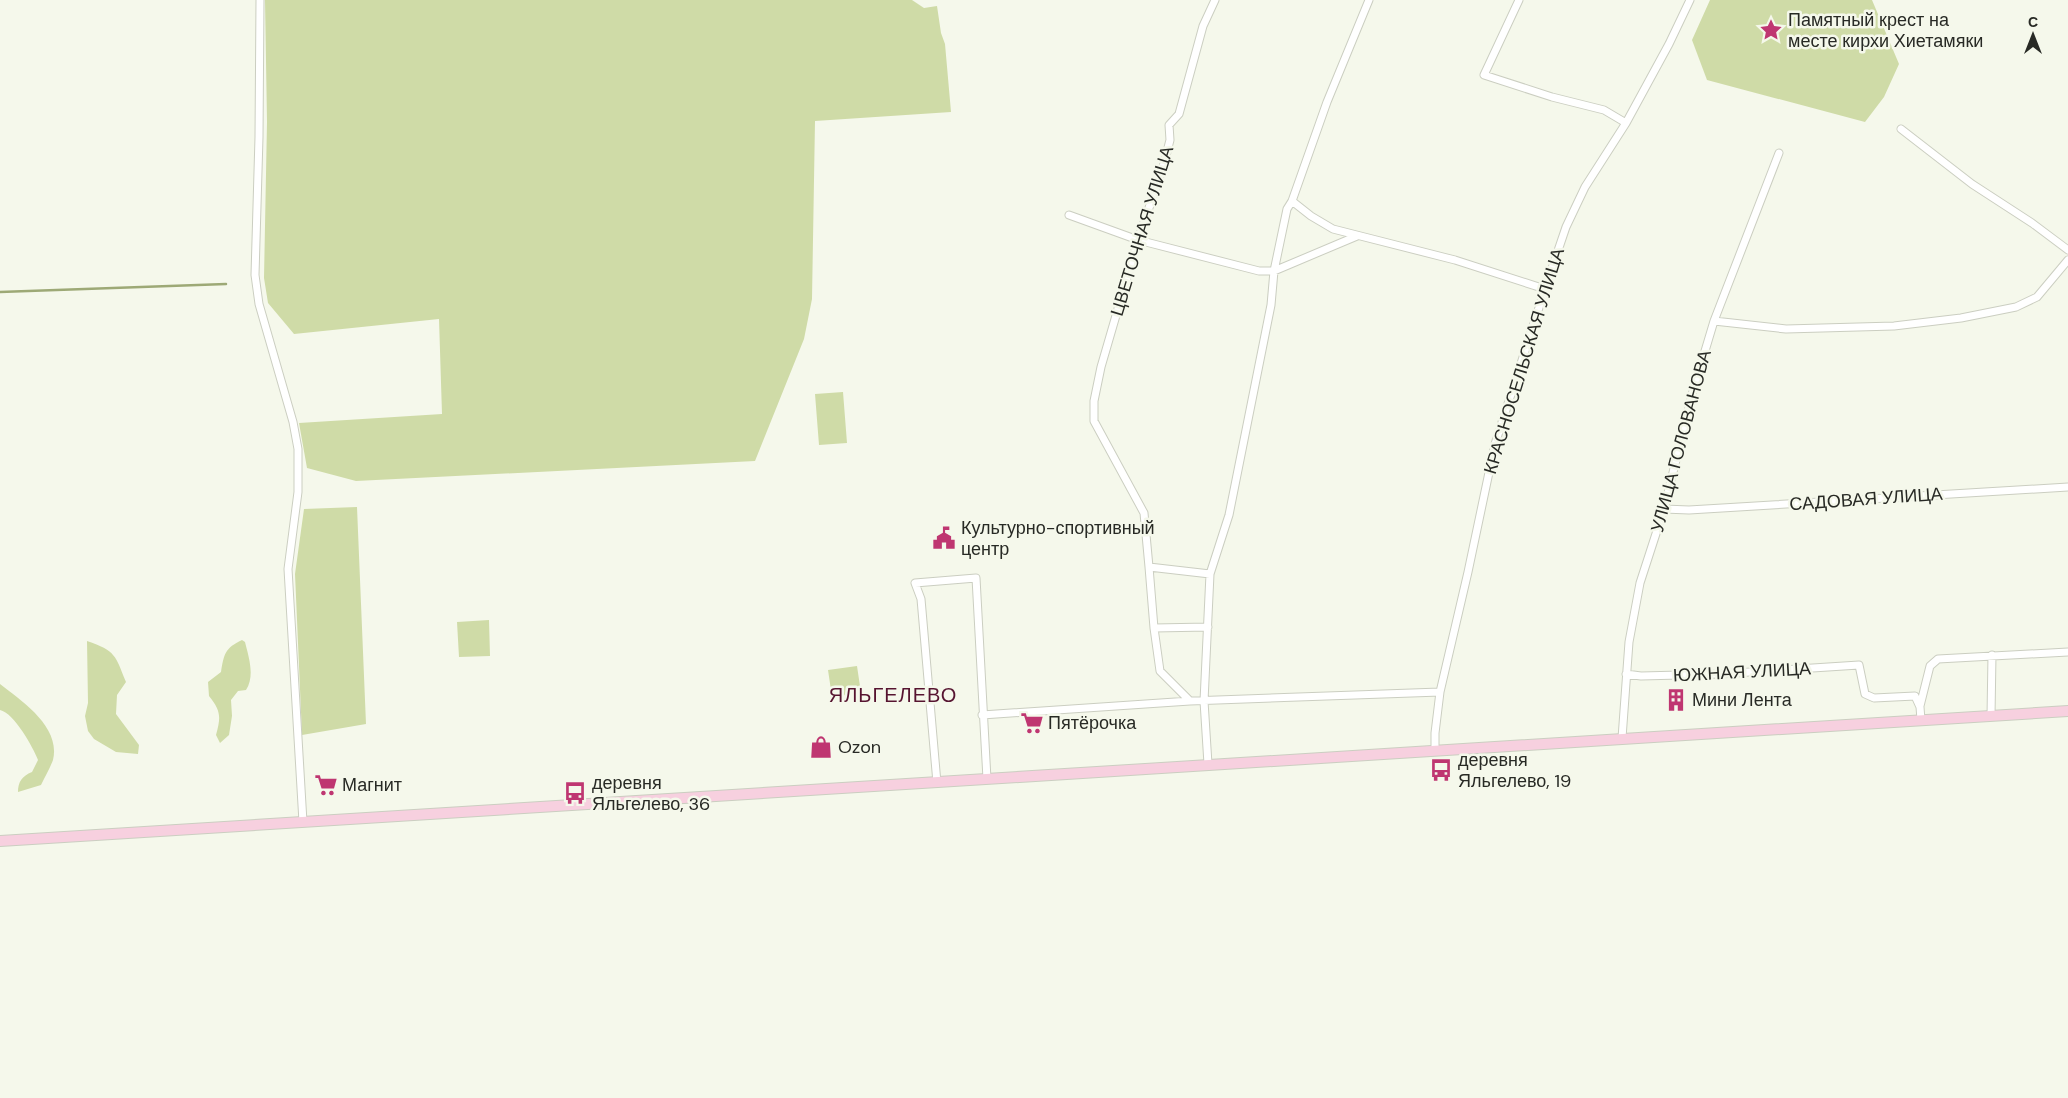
<svg xmlns="http://www.w3.org/2000/svg" width="2068" height="1098" font-family="'DM Sans',sans-serif">
  <style>
    .green { fill: #cfdba7 }
    .lines { fill: none; stroke-linecap: round; stroke-linejoin: round }
    .stream { stroke: #9da976; stroke-width: 2.5 }
    .street-casing { stroke: #cbcec1; stroke-width: 9 }
    .secondary-casing { stroke: #cbcec1; stroke-width: 12 }
    .street { stroke: #fff; stroke-width: 7 }
    .secondary { stroke: #f7d0df; stroke-width: 10 }
    .labels { text-anchor: middle; dominant-baseline: central; stroke-width: 5; stroke-linejoin: round; paint-order: stroke }
    .poi-label { font-size: 18px; fill: #282a25; stroke: #f5f8eb; text-anchor: start }
    .street-label { font-size: 18px; fill: #282a25; stroke: #f5f8eb }
    .quarter-label { font-size: 20px; letter-spacing: 1px; fill: #561430; stroke: #f5f8eb }
  </style>
  <rect width="100%" height="100%" fill="#f5f8eb"/>
  <path class="green" d="M 265,0 L 912,0 L 924,8 L 937,6 L 941,33 L 945,44 L 951,112 L 815,121 L 812,299 L 804,339 L 755,461 L 356,481 L 307,468 L 299,423 L 442,414 L 439,319 L 294,334 L 268,303 L 264,278 L 267,122 Z
    M 1710,0 L 1872,0 L 1899,64 L 1884,97 L 1865,122 L 1707,80 L 1692,40 Z
    M 843,392 L 847,443 L 819,445 L 815,394 Z
    M 357,507 L 366,724 L 302,735 L 295,574 L 304,509 Z
    M 489,620 L 490,656 L 459,657 L 457,622 Z
    M 242,640 L 245,642 C 249,658 255,676 246,690 L 238,691 L 231,700 L 232,716 L 229,735 L 220,743 L 216,735 C 221,717 221,711 209,696 L 208,682 L 221,672 C 224,654 225,648 242,640 Z
    M 87,641 C 116,651 115,655 126,682 L 117,695 L 116,714 L 139,745 L 138,754 L 116,752 L 94,739 L 88,731 L 85,716 L 88,703 Z
    M 857,666 L 861,693 L 832,697 L 828,670 Z
    M 0,684 C 22,701 61,727 53,760 C 50,768 45,777 41,785 L 18,792 C 18,782 22,776 32,772 L 38,760 C 33,747 14,713 0,710 Z"/>
  <g class="lines">
    <path class="stream" d="M 0,292 L 226,284"/>
    <defs>
      <path id="street" d="M 260,0 L 259,137 L 255,275 L 259,304 L 293,422 L 298,449 L 298,492 L 288,569 L 303,822
        M 1369,0 L 1327,102 L 1292,201 L 1311,216 L 1333,229 L 1455,260 L 1545,289
        M 1519,0 L 1484,75 L 1552,97 L 1604,110 L 1626,123
        M 1901,129 L 1972,184 L 2032,223 L 2068,250
        M 1069,215 L 1138,240 L 1259,271 L 1274,271 L 1357,236
        M 1714,321 L 1786,329 L 1894,326 L 1961,318 L 2016,307 L 2037,297 L 2068,260
        M 1664,509 L 1689,510 L 2068,487
        M 1149,567 L 1154,628 L 1208,627
        M 1210,574 L 1149,567 L 1144,513 L 1094,421 L 1094,401 L 1101,367 L 1138,240 L 1163,167 L 1170,140 L 1169,125 L 1179,114 L 1203,26 L 1215,0
        M 1154,628 L 1160,671 L 1190,701 L 1440,692
        M 1626,674 L 1641,676 L 1720,674 L 1859,665 L 1865,694 L 1874,698 L 1915,696 L 1920,707 L 1921,720
        M 1920,706 L 1930,666 L 1938,659 L 2068,652
        M 982,715 L 1190,701
        M 1991,716 L 1992,655
        M 1622,738 L 1629,642 L 1640,583 L 1664,509 L 1693,391 L 1714,321 L 1779,153
        M 1435,750 L 1435,733 L 1440,692 L 1468,572 L 1495,444 L 1545,289 L 1566,227 L 1585,187 L 1626,123 L 1669,44 L 1690,0
        M 1208,764 L 1204,701 L 1210,574 L 1229,515 L 1271,305 L 1274,271 L 1287,209 L 1292,201
        M 937,783 L 921,599 L 915,583 L 976,578 L 987,779"/>
      <path id="secondary" d="M 0,841 L 2068,711"/>
    </defs>
    <use href="#street" class="street-casing"/>
    <use href="#secondary" class="secondary-casing"/>
    <use href="#street" class="street"/>
    <use href="#secondary" class="secondary"/>
  </g>
  <defs>
    <symbol id="sight-bare" viewBox="-9 -9 18 18"><path d="M0-6L1.8-2.2L6-1.7L2.9 1.2L3.7 5.4L0 3.3L-3.7 5.4L-2.9 1.2L-6-1.7L-1.8-2.2Z" fill="#bf3671" stroke="#f5f8eb" stroke-width="2.5" paint-order="stroke"/></symbol>
    <symbol id="civic-bare" viewBox="-9 -9 18 18"><path d="M-.6-6.5H3V-4.5H.6V-3L4-1V1h2V6H-6V1h2V-1L-.6-3ZM-1.2 2.5V6h2.4V2.5Z" fill="#bf3671" stroke="#f5f8eb" stroke-width="2.5" paint-order="stroke"/></symbol>
    <symbol id="building-bare" viewBox="-9 -9 18 18"><path d="M-4-6H4V6H1V3H-1V6H-4ZM-2.5-4.3h1.7v1.8h-1.7ZM.8-4.3h1.7v1.8H.8ZM-2.5-1h1.7V.8h-1.7ZM.8-1h1.7V.8H.8Z" fill="#bf3671" stroke="#f5f8eb" stroke-width="2.5" paint-order="stroke"/></symbol>
    <symbol id="supermarket-bare" viewBox="-9 -9 18 18"><path d="M-6-5.5h2.5l.6 2H6L4.5 2H-2.5L-4.4-4H-6ZM-1.5 3.2a1.3 1.3 0 1 0 .1 0ZM3 3.2a1.3 1.3 0 1 0 .1 0Z" fill="#bf3671" stroke="#f5f8eb" stroke-width="2.5" paint-order="stroke"/></symbol>
    <symbol id="shop-bare" viewBox="-9 -9 18 18"><path d="M-5-2.5h2.3a2.7 3.5 0 0 1 5.4 0H5L5.5 6h-11ZM-1.5-2.5h3a1.5 2.3 0 0 0-3 0Z" fill="#bf3671" stroke="#f5f8eb" stroke-width="2.5" paint-order="stroke"/></symbol>
    <symbol id="bus-bare" viewBox="-9 -9 18 18"><path d="M-5-6H5V4H4V6H2V4H-2V6H-4V4H-5ZM-3.5-4V0h7V-4ZM-3.5 1.2v1.5H-2V1.2ZM2 1.2v1.5H3.5V1.2Z" fill="#bf3671" stroke="#f5f8eb" stroke-width="2.5" paint-order="stroke"/></symbol>
  </defs>
  <g fill-rule="evenodd">
    <use href="#sight-bare" x="1755" y="14" width="32" height="32"/>
    <use href="#civic-bare" x="928" y="522" width="32" height="32"/>
    <use href="#building-bare" x="1660" y="684" width="32" height="32"/>
    <use href="#supermarket-bare" x="1016" y="707" width="32" height="32"/>
    <use href="#shop-bare" x="805" y="731" width="32" height="32"/>
    <use href="#bus-bare" x="1425" y="754" width="32" height="32"/>
    <use href="#supermarket-bare" x="310" y="769" width="32" height="32"/>
    <use href="#bus-bare" x="559" y="777" width="32" height="32"/>
  </g>
  <g class="labels">
    <g class="poi-label">
      <text x="1788" y="20">Памятный крест на<tspan x="1788" dy="21">месте кирхи Хиетамяки</tspan></text>
      <text x="961" y="528">Культурно-спортивный<tspan x="961" dy="21">центр</tspan></text>
      <text x="1692" y="700">Мини Лента</text>
      <text x="1048" y="723">Пятёрочка</text>
      <text x="838" y="747">Ozon</text>
      <text x="1458" y="760">деревня<tspan x="1458" dy="21">Яльгелево, 19</tspan></text>
      <text x="592" y="783">деревня<tspan x="592" dy="21">Яльгелево, 36</tspan></text>
      <text x="342" y="785">Магнит</text>
    </g>
    <g class="street-label">
      <text transform="translate(1142 231) rotate(-73)">ЦВЕТОЧНАЯ УЛИЦА</text>
      <text transform="translate(1524 361) rotate(-73)">КРАСНОСЕЛЬСКАЯ УЛИЦА</text>
      <text transform="translate(1681 441) rotate(-75)">УЛИЦА ГОЛОВАНОВА</text>
      <text transform="translate(1866 499) rotate(-4)">САДОВАЯ УЛИЦА</text>
      <text transform="translate(1742 672) rotate(-3)">ЮЖНАЯ УЛИЦА</text>
    </g>
    <g class="quarter-label">
      <text x="893" y="695">ЯЛЬГЕЛЕВО</text>
    </g>
  </g>
  <g transform="translate(2033 35)" stroke="#f5f8eb" stroke-width="4" paint-order="stroke">
  <path d="M0-4L9 19L0 12L-9 19Z" fill="#282a25"/>
  <text y="-8" font-size="14" font-weight="bold" text-anchor="middle" fill="#282a25">С</text>
  </g>
</svg>
